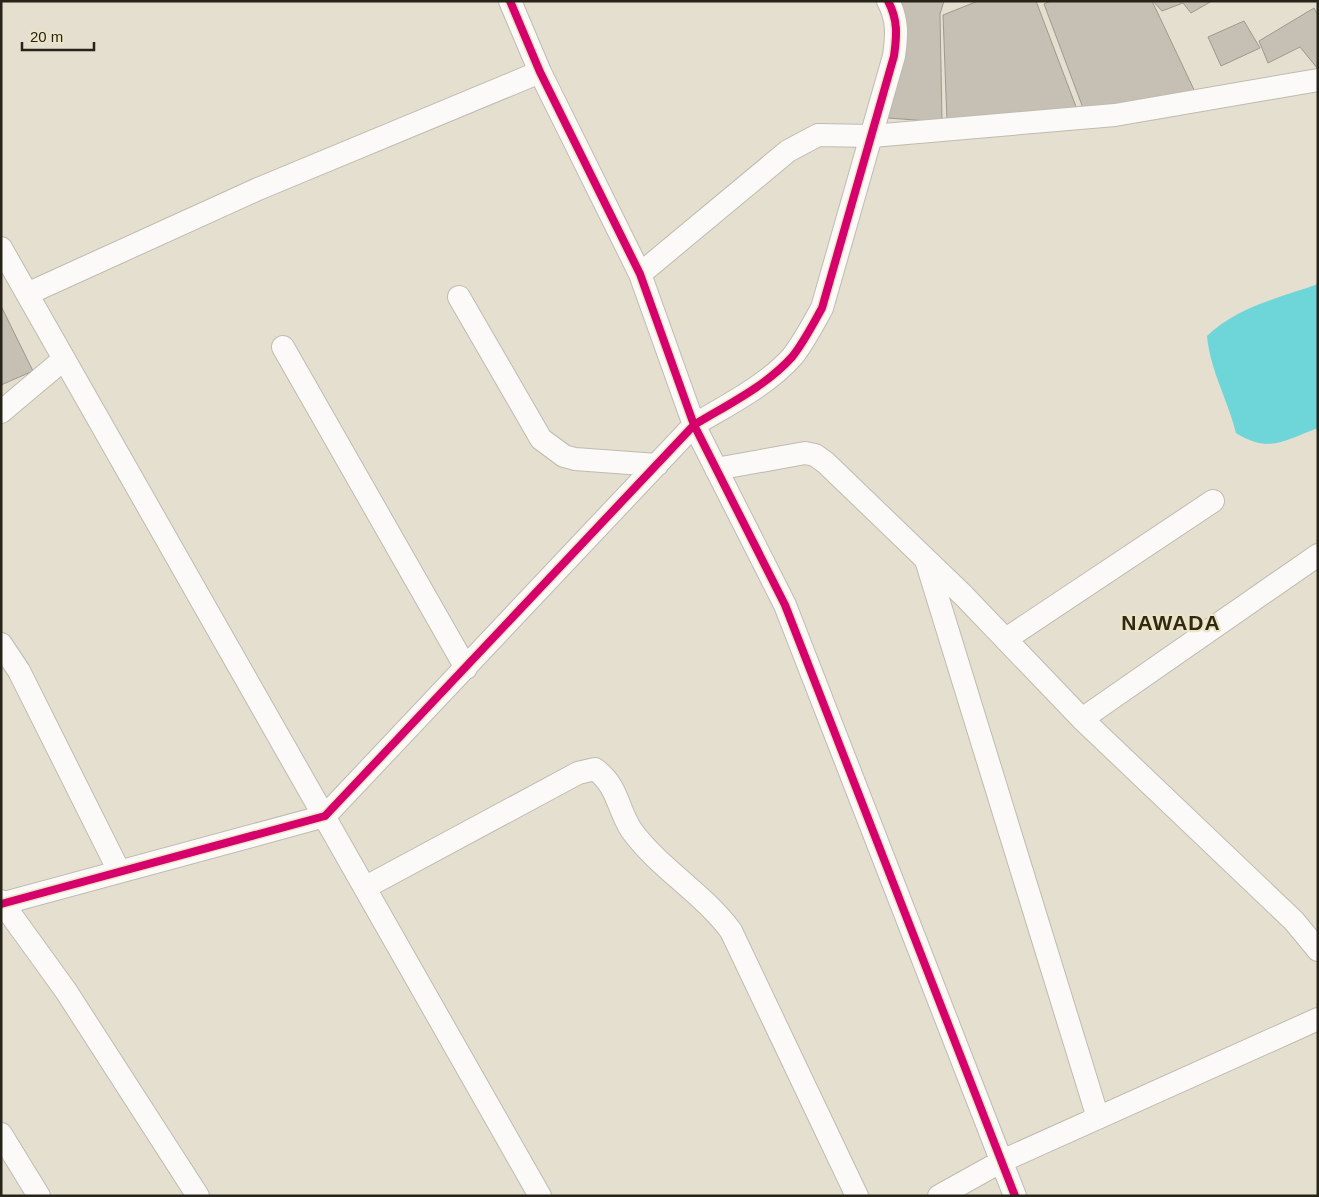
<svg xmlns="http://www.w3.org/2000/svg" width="1319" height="1197" font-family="Helvetica,sans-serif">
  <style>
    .water { fill: #6ed5d9 }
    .building { fill: #c6bfb4; stroke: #9f988e }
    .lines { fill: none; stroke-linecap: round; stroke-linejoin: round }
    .minor-casing { stroke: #bfbbaf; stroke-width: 24 }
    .minor { stroke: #fbfaf8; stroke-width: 22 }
    .cycleway-casing { stroke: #ece4c7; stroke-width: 11 }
    .cycleway { stroke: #d6006c; stroke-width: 8 }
    .labels { text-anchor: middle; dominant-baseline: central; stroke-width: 4.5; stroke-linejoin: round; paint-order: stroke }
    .district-label { font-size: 21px; font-weight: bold; letter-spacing: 1px; fill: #312a12; stroke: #ece4c7 }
  </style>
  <rect width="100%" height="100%" fill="#e4dfcf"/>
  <path class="water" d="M 1318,284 L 1318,428 C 1285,440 1269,454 1236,433 C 1228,400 1210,370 1207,336 C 1237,307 1279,298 1318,284 Z"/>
  <path class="building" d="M 900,1 L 944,1 L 940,14 L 942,122 L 888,118 L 902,66 Z
    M 978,1 L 1036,1 L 1078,112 L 947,121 L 943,15 Z
    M 1051,1 L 1152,1 L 1196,94 L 1083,108 L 1044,4 Z
    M 1153,1 L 1212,1 L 1191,13 L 1183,3 L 1162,11 Z
    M 1314,8 L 1318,15 L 1318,69 L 1300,47 L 1268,63 L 1259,41 Z
    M 1244,21 L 1260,48 L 1221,66 L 1208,37 Z
    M 1,306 L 33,371 L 1,385 Z"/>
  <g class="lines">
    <defs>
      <path id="minor" d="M 510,1 L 540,72 L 640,274 L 694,425 L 785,605 L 1015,1196
        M 1,248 L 540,1196
        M 640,274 L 788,151 L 818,135 L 872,136 L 1115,115 L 1318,80
        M 27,294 L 258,189 L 540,72
        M 459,297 L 541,439 L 564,456 L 575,459 L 657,465
        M 283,347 L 466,668
        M 1,412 L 64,359
        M 716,469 L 805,453 L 815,455 L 826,463 L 964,596 L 1082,719 L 1294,921 L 1318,950
        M 926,560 L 1098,1118
        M 1006,639 L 1213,501
        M 1,644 L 19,671 L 119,871
        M 1082,719 L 1318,555
        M 366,887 L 578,773 L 595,769 C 619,787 617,809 632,831 C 660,869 703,893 731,931 L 857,1196
        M 1,901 L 66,991 L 198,1196
        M 1,904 L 325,816 L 694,425 C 727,405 766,386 792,357 C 804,342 813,324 822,308 L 894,56 C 897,35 898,20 888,1
        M 1,1134 L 39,1196
        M 939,1196 L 1002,1161 L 1318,1019"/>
    </defs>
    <use href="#minor" class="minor-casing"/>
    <use href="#minor" class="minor"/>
    <defs>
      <path id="cycleway" d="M 510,1 L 540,72 L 640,274 L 694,425 L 785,605 L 1015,1196
        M 1,904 L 325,816 L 694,425 C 727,405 766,386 792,357 C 804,342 813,324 822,308 L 894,56 C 897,35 898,20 888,1"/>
    </defs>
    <use href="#cycleway" class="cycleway-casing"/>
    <use href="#cycleway" class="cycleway"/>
  </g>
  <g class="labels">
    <g class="district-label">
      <text x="1171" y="622">NAWADA</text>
    </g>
  </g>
  <rect width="1319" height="1197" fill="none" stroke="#262318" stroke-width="5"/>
  <path d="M22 42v8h72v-8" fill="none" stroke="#262318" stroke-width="2.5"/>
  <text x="30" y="42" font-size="15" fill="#262318" stroke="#ece4c7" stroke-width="4" paint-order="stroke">20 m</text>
</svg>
